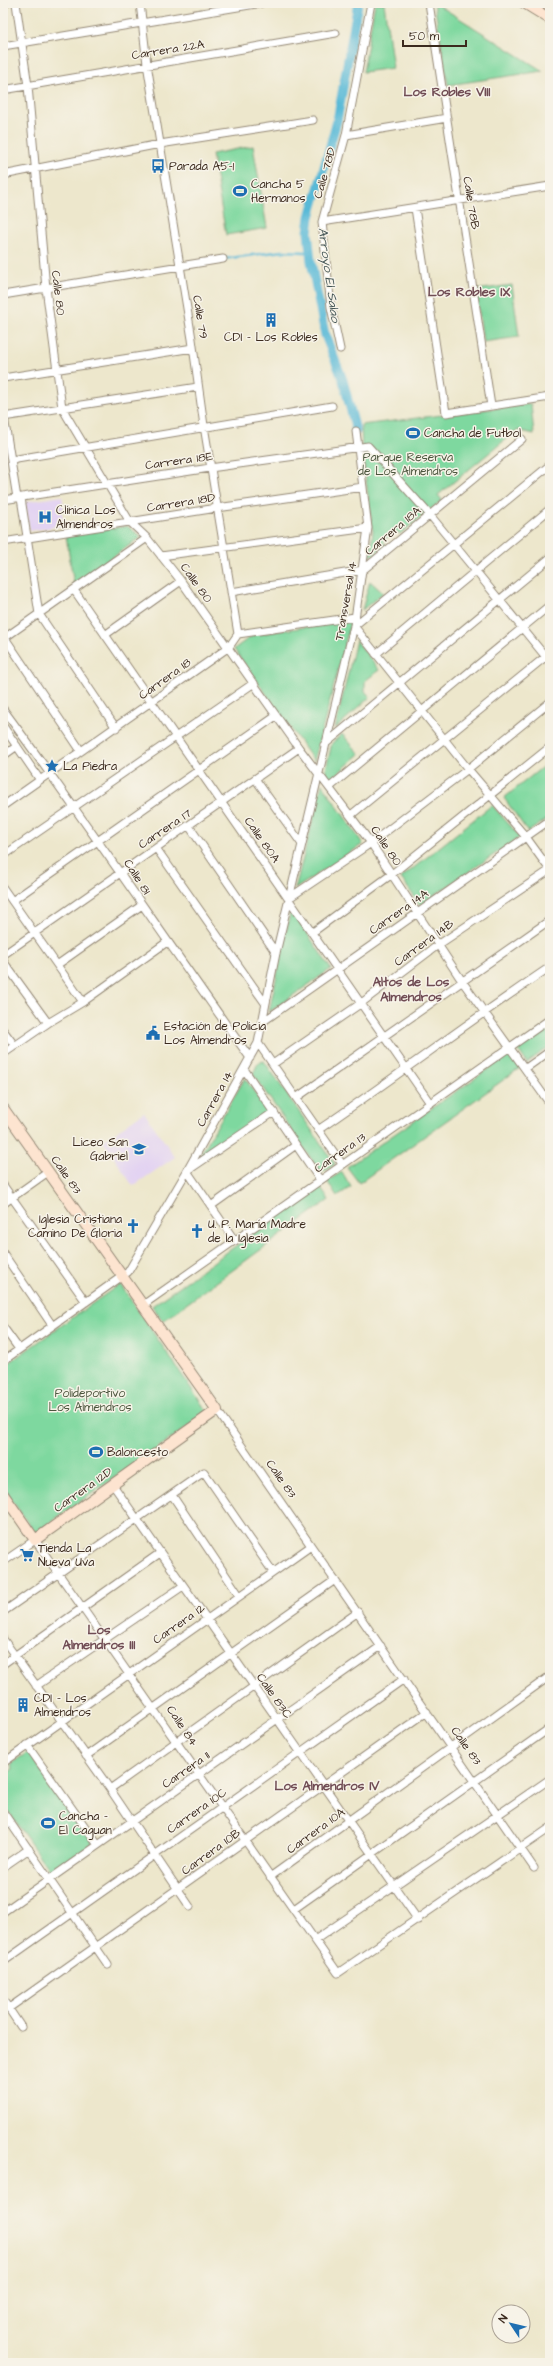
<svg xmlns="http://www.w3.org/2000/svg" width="553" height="2366" font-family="'Architects Daughter',sans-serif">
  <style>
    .built { fill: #e3d3f2 }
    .green { fill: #7ed89f; stroke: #5c815e }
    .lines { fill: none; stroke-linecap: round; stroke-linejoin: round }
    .stream { stroke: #59b9d7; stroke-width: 2.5 }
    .canal { stroke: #59b9d7; stroke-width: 9 }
    .street-casing { stroke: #948875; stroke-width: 9 }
    .secondary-casing { stroke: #948875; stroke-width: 12 }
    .street { stroke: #fff; stroke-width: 7 }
    .secondary { stroke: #fde4d0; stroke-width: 10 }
    .labels { text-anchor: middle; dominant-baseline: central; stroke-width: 3; stroke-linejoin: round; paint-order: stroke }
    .street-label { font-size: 12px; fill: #3b2a1e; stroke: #f7f3e8 }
    .poi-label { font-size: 12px; fill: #3b2a1e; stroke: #f7f3e8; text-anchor: start }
    .park-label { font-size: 12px; fill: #4c563e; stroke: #f7f3e8 }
    .neighbourhood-label { font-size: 13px; font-weight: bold; fill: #704c54; stroke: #f7f3e8 }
    .water-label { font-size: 13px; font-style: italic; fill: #445556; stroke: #f7f3e8 }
  </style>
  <rect width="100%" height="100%" fill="#f7f3e8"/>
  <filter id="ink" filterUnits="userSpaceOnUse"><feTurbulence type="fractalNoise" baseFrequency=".025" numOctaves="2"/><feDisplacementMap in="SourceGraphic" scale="8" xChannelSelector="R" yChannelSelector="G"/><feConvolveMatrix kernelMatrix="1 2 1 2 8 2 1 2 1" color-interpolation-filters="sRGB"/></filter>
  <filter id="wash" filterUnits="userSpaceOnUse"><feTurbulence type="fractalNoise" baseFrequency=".012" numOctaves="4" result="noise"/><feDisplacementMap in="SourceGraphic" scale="16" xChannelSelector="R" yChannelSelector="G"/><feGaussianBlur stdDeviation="0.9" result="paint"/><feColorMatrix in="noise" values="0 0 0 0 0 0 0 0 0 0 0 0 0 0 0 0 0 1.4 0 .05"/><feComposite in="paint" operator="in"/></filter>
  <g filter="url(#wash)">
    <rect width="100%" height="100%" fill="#ede7cc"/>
    <path class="built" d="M 62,496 L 64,508 L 61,509 L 64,525 L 30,531 L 25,502 Z
      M 144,1112 L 175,1157 L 133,1186 L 103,1141 Z"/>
    <path class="green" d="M 375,3 L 384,3 L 393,68 L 363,72 Z
      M 434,3 L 435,3 L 543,71 L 448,85 Z
      M 253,146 L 267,228 L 226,235 L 212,154 Z
      M 512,285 L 519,337 L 483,342 L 476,290 Z
      M 531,404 L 534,434 L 517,430 L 438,495 L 442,500 L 400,534 L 395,531 L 383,541 L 386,545 L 370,557 L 373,531 L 362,451 L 361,425 Z
      M 127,526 L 141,537 L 74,585 L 66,536 Z
      M 370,581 L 383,593 L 362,610 Z
      M 351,620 L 314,761 L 234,649 L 253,635 Z
      M 356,640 L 379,670 L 365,681 L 365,691 L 370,697 L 335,729 Z
      M 342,734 L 360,754 L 330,780 L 325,773 L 332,743 Z
      M 550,761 L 550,817 L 528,832 L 504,798 Z
      M 322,784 L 363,844 L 295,889 Z
      M 492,805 L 520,837 L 420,905 L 401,878 Z
      M 291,909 L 331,969 L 269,1012 Z
      M 550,1024 L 550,1046 L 527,1063 L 517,1048 Z
      M 510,1054 L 520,1068 L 359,1183 L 347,1167 Z
      M 264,1061 L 335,1164 L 321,1173 L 253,1074 L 258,1063 Z
      M 245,1078 L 268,1113 L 199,1157 Z
      M 342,1172 L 351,1187 L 337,1196 L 327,1181 Z
      M 319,1186 L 329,1200 L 163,1321 L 152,1306 Z
      M 120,1284 L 208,1413 L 35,1533 L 3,1488 L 3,1367 Z
      M 28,1752 L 93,1843 L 51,1873 L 3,1804 L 3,1776 L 13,1769 L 12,1763 Z"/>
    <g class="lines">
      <path class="stream" d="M 223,259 L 283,251 L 305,252"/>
      <path class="canal" d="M 356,431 L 343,380 L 325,335 L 311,261 L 308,232 L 310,217 L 337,121 L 358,3"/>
    </g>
  </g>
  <g filter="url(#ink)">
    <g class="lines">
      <defs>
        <path id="street" d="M 16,3 L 28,86 L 46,288 L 62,408 L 130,522 L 147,538 L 181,581 L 299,748 L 371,843 L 462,981 L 550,1104
          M 140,3 L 147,64 L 192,339 L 204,426 L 238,634
          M 429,3 L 491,406
          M 3,4 L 7,3
          M 3,46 L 262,3
          M 3,90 L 336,33
          M 346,135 L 447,118
          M 3,175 L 160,144 L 313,120
          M 415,208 L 446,413 L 550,397
          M 322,222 L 550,186
          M 3,295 L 223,259
          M 340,349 L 331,307 L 322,222 L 346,135 L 371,3
          M 3,378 L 193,348
          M 3,417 L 198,387
          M 4,417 L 17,498
          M 11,460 L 332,406
          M 550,465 L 354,626 L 468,769 L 526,837 L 550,870
          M 21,498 L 39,614 L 116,728
          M 3,500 L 210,468 L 368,446 L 430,515 L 550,662
          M 3,542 L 217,508 L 363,487
          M 161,556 L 368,528
          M 74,590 L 430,1103
          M 231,592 L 363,570 L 522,439
          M 3,635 L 81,751
          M 105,635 L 181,581
          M 3,639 L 147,538
          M 376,654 L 550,509
          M 3,709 C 88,824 167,942 250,1058
          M 3,726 L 40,780
          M 324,745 L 550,558
          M 3,756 L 17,746
          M 256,780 L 301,843
          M 330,787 L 550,605
          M 3,806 L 229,647 L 238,634 L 355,617
          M 351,815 L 550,653
          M 189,826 L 276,953
          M 156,848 L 265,1003
          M 3,856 L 254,683
          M 3,888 L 83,1002
          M 289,898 L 371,843 L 468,769 L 550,702
          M 12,901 L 276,716
          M 313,932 L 392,874 L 550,747
          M 3,955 L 299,748
          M 3,961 L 48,1023
          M 57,965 L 142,905
          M 261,1023 L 550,820
          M 3,1030 L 15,1046
          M 258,1043 L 342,1164
          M 3,1054 L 48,1023 L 83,1002 L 167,942
          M 273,1064 L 360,1004 L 438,945 L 550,870
          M 526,1068 L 550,1051
          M 244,1069 L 320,1180
          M 296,1098 L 550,920
          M 318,1130 C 396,1077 471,1020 550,967
          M 3,1185 L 86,1302
          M 3,1204 L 48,1172
          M 211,1206 L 296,1145
          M 235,1241 L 187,1171 L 274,1112
          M 3,1253 L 52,1325
          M 143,1305 L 550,1019
          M 3,1327 L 19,1349
          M 3,1361 L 128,1272 L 187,1171 L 258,1043 L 276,953 L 354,626 L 368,528 L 356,431
          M 217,1410 L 534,1868
          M 113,1485 L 418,1920
          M 172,1495 L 239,1595
          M 3,1510 L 10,1505
          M 3,1562 L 35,1540 L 338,1973 L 550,1828
          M 3,1612 L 204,1472 L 273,1572
          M 3,1639 L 110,1789 L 190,1907
          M 3,1664 L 160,1553
          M 36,1686 L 183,1586
          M 27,1745 L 98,1845
          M 86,1756 L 335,1580
          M 3,1763 L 311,1546
          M 110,1789 L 358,1612
          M 3,1812 L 108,1965
          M 3,1867 L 29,1849
          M 270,1877 L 550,1676
          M 294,1909 L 550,1728
          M 3,1912 L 381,1646
          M 315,1940 L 550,1779
          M 3,1962 L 404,1679
          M 3,2000 L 21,2027
          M 9,2008 L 427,1712"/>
        <path id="secondary" d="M 524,3 L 550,19
          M 546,3 L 550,6
          M 3,1108 L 217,1410 L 35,1540 L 3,1494"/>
      </defs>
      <use href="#street" class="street-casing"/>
      <use href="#secondary" class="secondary-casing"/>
      <use href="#street" class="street"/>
      <use href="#secondary" class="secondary"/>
    </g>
  </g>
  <defs>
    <symbol id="bus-bare" viewBox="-9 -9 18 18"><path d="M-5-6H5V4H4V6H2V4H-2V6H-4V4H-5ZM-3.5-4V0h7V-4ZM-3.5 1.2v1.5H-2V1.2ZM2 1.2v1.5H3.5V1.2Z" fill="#1f6fb2" stroke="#f7f3e8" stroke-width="2.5" paint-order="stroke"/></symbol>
    <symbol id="stadium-bare" viewBox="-9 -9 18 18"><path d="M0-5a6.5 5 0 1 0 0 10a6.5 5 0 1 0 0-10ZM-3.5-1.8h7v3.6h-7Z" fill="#1f6fb2" stroke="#f7f3e8" stroke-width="2.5" paint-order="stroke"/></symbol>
    <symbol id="building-bare" viewBox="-9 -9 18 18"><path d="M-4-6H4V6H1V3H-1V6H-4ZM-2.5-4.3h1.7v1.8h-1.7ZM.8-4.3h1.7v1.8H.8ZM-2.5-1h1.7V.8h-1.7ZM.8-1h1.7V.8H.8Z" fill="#1f6fb2" stroke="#f7f3e8" stroke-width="2.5" paint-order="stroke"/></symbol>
    <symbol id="hospital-bare" viewBox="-9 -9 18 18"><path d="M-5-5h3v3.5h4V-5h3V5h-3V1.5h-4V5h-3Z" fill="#1f6fb2" stroke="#f7f3e8" stroke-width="2.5" paint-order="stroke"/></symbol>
    <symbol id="sight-bare" viewBox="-9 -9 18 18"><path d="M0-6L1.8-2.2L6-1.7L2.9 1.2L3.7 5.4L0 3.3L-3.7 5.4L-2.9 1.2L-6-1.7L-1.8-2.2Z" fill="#1f6fb2" stroke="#f7f3e8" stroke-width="2.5" paint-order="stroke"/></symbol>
    <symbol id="civic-bare" viewBox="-9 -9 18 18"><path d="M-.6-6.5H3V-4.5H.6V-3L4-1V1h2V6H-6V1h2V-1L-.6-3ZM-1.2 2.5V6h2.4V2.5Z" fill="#1f6fb2" stroke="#f7f3e8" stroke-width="2.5" paint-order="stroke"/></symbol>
    <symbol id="school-bare" viewBox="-9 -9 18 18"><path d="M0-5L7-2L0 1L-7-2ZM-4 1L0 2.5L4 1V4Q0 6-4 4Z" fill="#1f6fb2" stroke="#f7f3e8" stroke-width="2.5" paint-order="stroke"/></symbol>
    <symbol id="church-bare" viewBox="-9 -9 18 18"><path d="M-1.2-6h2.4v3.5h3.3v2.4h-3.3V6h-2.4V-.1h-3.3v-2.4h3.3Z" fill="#1f6fb2" stroke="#f7f3e8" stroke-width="2.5" paint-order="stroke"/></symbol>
    <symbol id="supermarket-bare" viewBox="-9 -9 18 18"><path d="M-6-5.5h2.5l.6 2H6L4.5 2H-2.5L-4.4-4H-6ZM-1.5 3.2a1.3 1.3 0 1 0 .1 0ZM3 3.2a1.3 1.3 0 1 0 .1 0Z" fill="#1f6fb2" stroke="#f7f3e8" stroke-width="2.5" paint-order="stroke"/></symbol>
  </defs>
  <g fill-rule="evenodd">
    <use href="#bus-bare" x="148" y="156" width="20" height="20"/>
    <use href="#stadium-bare" x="230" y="181" width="20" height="20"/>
    <use href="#building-bare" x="261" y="310" width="20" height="20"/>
    <use href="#stadium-bare" x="403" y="423" width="20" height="20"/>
    <use href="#hospital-bare" x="35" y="507" width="20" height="20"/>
    <use href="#sight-bare" x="42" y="756" width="20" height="20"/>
    <use href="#civic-bare" x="143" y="1023" width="20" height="20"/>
    <use href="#school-bare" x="129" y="1139" width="20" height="20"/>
    <use href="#church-bare" x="123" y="1216" width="20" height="20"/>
    <use href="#church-bare" x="187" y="1221" width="20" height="20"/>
    <use href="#stadium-bare" x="86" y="1442" width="20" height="20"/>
    <use href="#supermarket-bare" x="17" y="1545" width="20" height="20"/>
    <use href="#building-bare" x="13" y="1695" width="20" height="20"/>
    <use href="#stadium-bare" x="38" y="1813" width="20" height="20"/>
  </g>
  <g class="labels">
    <g class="street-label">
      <text transform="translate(168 50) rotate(-9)">Carrera 22A</text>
      <text transform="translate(325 173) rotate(-74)">Calle 78D</text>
      <text transform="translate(471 203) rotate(81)">Calle 78B</text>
      <text transform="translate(58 293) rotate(83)">Calle 80</text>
      <text transform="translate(200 317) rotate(81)">Calle 79</text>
      <text transform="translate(179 461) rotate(-8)">Carrera 18E</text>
      <text transform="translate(181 503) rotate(-9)">Carrera 18D</text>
      <text transform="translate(393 531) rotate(-40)">Carrera 18A</text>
      <text transform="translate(196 583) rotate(54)">Calle 80</text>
      <text transform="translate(346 601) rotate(-80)">Transversal 14</text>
      <text transform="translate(165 679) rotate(-36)">Carrera 18</text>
      <text transform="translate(165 829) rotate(-34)">Carrera 17</text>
      <text transform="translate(262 840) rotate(55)">Calle 80A</text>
      <text transform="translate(386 846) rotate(56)">Calle 80</text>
      <text transform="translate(137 877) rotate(57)">Calle 81</text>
      <text transform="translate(399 912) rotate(-35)">Carrera 14A</text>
      <text transform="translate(424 943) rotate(-36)">Carrera 14B</text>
      <text transform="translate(215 1099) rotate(-61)">Carrera 14</text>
      <text transform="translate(340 1153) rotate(-35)">Carrera 13</text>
      <text transform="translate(66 1175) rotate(55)">Calle 83</text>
      <text transform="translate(281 1479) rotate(55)">Calle 83</text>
      <text transform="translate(83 1490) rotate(-35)">Carrera 12D</text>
      <text transform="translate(179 1624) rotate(-35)">Carrera 12</text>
      <text transform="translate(274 1696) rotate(55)">Calle 83C</text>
      <text transform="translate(182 1726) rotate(56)">Calle 84</text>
      <text transform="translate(466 1746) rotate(55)">Calle 83</text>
      <text transform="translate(186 1770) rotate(-35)">Carrera 11</text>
      <text transform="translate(197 1811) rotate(-35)">Carrera 10C</text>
      <text transform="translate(316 1831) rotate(-36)">Carrera 10A</text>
      <text transform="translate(211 1852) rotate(-36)">Carrera 10B</text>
    </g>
    <g class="poi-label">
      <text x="169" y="166">Parada A5-1</text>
      <text x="251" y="184">Cancha 5<tspan x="251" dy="14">Hermanos</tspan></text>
      <text x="271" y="337" text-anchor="middle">CDI - Los Robles</text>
      <text x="424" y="433">Cancha de Futbol</text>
      <text x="56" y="510">Clínica Los<tspan x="56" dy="14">Almendros</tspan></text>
      <text x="63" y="766">La Piedra</text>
      <text x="164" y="1026">Estación de Policia<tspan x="164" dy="14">Los Almendros</tspan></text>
      <text x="128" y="1142" text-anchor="end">Liceo San<tspan x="128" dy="14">Gabriel</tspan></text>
      <text x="122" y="1219" text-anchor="end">Iglesia Cristiana<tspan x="122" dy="14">Camino De Gloria</tspan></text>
      <text x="208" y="1224">U. P. María Madre<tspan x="208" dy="14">de la Iglesia</tspan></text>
      <text x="107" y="1452">Baloncesto</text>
      <text x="38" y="1548">Tienda La<tspan x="38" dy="14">Nueva Uva</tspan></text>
      <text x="34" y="1698">CDI - Los<tspan x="34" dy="14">Almendros</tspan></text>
      <text x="59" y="1816">Cancha -<tspan x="59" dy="14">El Caguan</tspan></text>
    </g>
    <g class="park-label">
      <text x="408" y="457">Parque Reserva<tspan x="408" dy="14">de Los Almendros</tspan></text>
      <text x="90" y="1393">Polideportivo<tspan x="90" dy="14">Los Almendros</tspan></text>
    </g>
    <g class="neighbourhood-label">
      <text x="447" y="92">Los Robles VIII</text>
      <text x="469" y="292">Los Robles IX</text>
      <text x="411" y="982">Altos de Los<tspan x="411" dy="15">Almendros</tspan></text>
      <text x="99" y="1630">Los<tspan x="99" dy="15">Almendros III</tspan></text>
      <text x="327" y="1786">Los Almendros IV</text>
    </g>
    <g class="water-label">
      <text transform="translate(329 275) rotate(82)">Arroyo El Salao</text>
    </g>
  </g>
  <rect width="553" height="2366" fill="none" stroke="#f7f3e8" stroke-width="16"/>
  <g transform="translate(511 2324) rotate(305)"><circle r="19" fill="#f7f3e8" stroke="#aca397"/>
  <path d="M0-3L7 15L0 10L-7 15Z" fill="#1f6fb2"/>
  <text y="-6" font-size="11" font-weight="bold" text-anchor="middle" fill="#3b2a1e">N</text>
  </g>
  <path d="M403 40v6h63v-6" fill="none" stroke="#3b2a1e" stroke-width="2"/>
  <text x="409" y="40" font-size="12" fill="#3b2a1e" stroke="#f7f3e8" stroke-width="3" paint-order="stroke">50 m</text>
</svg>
